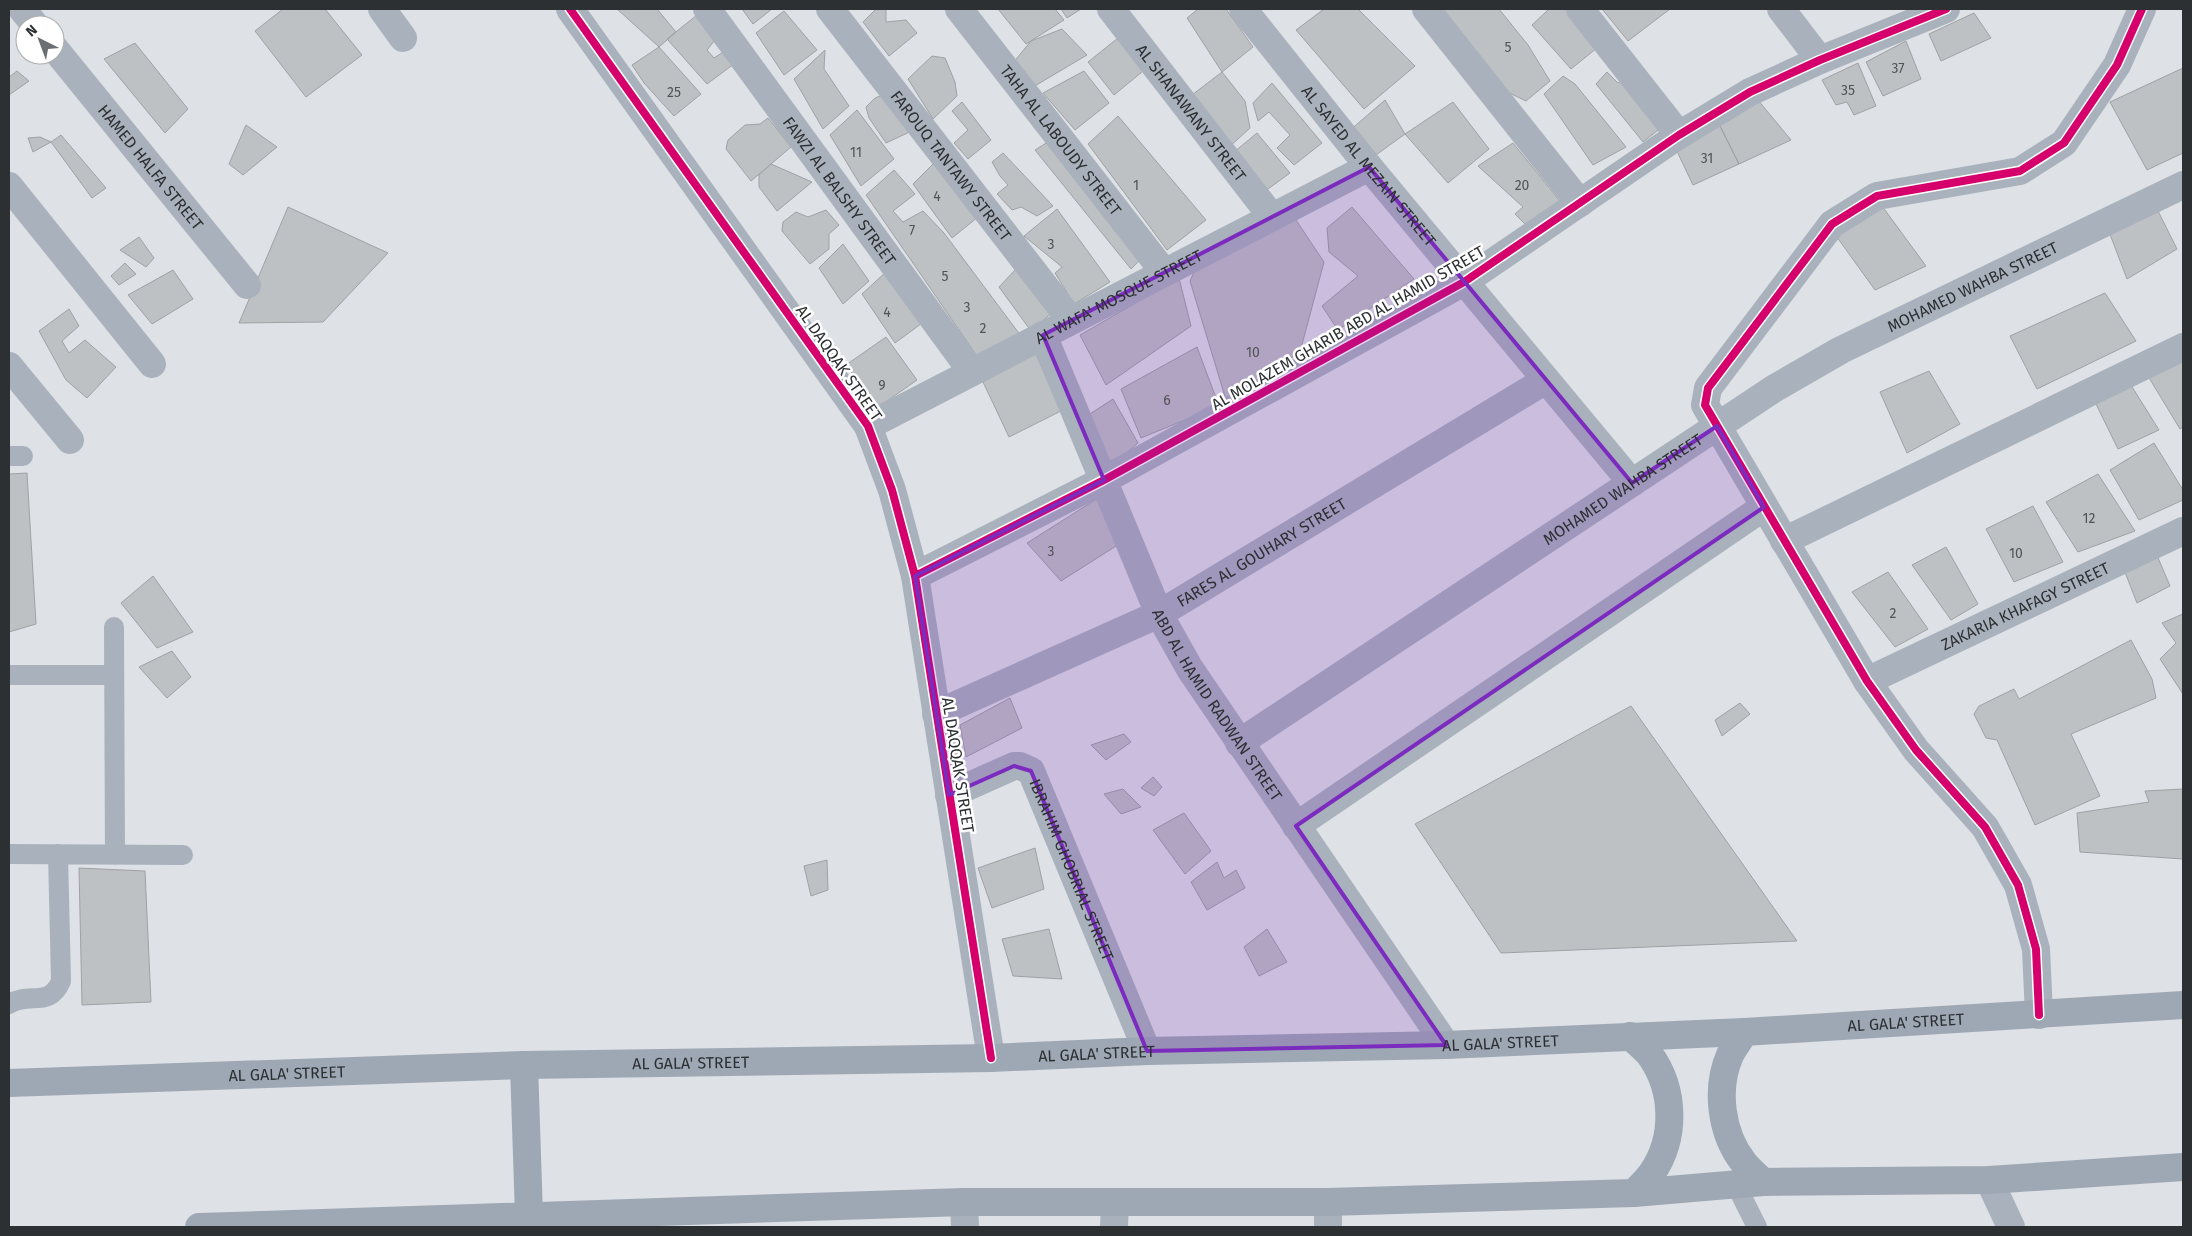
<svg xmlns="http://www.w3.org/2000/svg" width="2192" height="1236" font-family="'Fira Sans',sans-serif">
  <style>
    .building { fill: #bec1c4; stroke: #9fa1a5 }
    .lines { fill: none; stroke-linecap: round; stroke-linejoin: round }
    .lane { stroke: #a9b2bc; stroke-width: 20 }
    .street { stroke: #a9b2bc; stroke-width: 28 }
    .secondary { stroke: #9ea8b5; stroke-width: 28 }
    .cycleway-casing { stroke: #fff; stroke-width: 11 }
    .cycleway { stroke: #d6006c; stroke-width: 8 }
    .marked { fill: #7b2cbf; fill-opacity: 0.2; stroke: #7b2cbf; stroke-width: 4; stroke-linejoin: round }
    .labels { text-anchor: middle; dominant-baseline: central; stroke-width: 5; stroke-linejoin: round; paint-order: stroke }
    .number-label { font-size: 14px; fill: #515457 }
    .street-label { font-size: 16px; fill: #2d3033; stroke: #fff }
  </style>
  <rect width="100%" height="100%" fill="#dee1e6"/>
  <path class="building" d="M 283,9 L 325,9 L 362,55 L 306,97 L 255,31 Z
    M 617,9 L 657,9 L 676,32 L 659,47 Z
    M 742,9 L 772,9 L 753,24 Z
    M 876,9 L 886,9 L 886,22 L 906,20 L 917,33 L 889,56 L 863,22 Z
    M 998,9 L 1055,9 L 1064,20 L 1026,44 Z
    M 1061,9 L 1081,9 L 1067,18 Z
    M 1198,9 L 1226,9 L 1253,47 L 1222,72 L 1187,18 Z
    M 1324,9 L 1358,9 L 1415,66 L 1364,109 L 1296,30 Z
    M 1430,9 L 1499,9 L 1528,45 L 1550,81 L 1526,101 L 1489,83 Z
    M 1549,9 L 1573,9 L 1603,43 L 1571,69 L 1532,25 Z
    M 1602,9 L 1670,9 L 1628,41 Z
    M 702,11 L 719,35 L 707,50 L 714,58 L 728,49 L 738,61 L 707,84 L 667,39 Z
    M 784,11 L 817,50 L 784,75 L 756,33 Z
    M 1974,13 L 1991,38 L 1941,61 L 1929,34 Z
    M 1062,29 L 1087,55 L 1033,87 L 1012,64 L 1031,41 Z
    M 1123,34 L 1148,67 L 1114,95 L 1088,62 Z
    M 1906,41 L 1921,79 L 1883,96 L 1866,62 Z
    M 135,43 L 188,109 L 165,133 L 104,59 Z
    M 659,47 L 701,94 L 674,116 L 644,83 L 632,65 Z
    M 825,50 L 824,69 L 849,106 L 823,129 L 794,79 Z
    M 932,56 L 945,58 L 955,82 L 957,96 L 933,119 L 908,79 Z
    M 1858,63 L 1876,106 L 1854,115 L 1847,102 L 1836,105 L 1822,80 Z
    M 2183,68 L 2183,153 L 2147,170 L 2110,102 Z
    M 17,71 L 29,81 L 9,95 L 9,77 Z
    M 1084,71 L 1109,103 L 1075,130 L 1043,93 Z
    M 1222,72 L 1245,101 L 1250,128 L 1228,148 L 1188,98 Z
    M 1607,72 L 1618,83 L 1629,74 L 1667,123 L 1643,142 L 1596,84 Z
    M 1563,76 L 1575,84 L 1626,147 L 1593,165 L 1544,94 Z
    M 1272,83 L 1322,143 L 1294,165 L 1277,148 L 1290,135 L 1269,112 L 1258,121 L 1253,103 Z
    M 885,94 L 916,129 L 886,143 L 869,118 L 866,107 L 875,98 Z
    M 1757,99 L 1791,140 L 1739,164 L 1718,122 Z
    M 1385,100 L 1405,134 L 1369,160 L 1348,132 Z
    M 962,102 L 991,140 L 968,159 L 954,143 L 968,130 L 952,111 Z
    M 1453,102 L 1489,149 L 1448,183 L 1405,134 Z
    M 857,110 L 894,159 L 861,186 L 830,135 Z
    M 1118,116 L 1206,220 L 1167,250 L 1088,144 Z
    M 768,118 L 791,147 L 751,181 L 726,149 L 728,140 L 745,125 L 760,124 Z
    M 1718,122 L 1739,164 L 1693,185 L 1674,145 Z
    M 246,125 L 277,147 L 243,175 L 229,164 Z
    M 1257,133 L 1290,173 L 1261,194 L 1233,153 Z
    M 61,135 L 106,188 L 92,198 L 51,142 Z
    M 40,137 L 51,142 L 33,152 L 28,138 Z
    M 1051,140 L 1142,258 L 1131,269 L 1035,150 Z
    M 1513,143 L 1564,206 L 1529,228 L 1515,214 L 1523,207 L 1478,166 Z
    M 1003,153 L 1053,206 L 1037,216 L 1021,207 L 1012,210 L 997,194 L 1008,185 L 1000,176 L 992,162 Z
    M 937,160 L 983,213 L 952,238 L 913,184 Z
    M 771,164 L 812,182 L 777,211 L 759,187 L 759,175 Z
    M 894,170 L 915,194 L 893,211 L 903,222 L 923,211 L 944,233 L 1021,336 L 977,356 L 866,195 Z
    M 2155,205 L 2177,249 L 2127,279 L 2108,229 Z
    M 1882,206 L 1926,266 L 1875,290 L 1834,233 Z
    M 288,207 L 388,253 L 323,322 L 239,323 Z
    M 1352,207 L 1414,279 L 1338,330 L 1322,306 L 1358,276 L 1329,252 L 1327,228 Z
    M 1057,209 L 1110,282 L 1074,304 L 1055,273 L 1062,267 L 1024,236 Z
    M 826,210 L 839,225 L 829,234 L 829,249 L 810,264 L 782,231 L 783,222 L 796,212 L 808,217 Z
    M 1292,214 L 1324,262 L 1300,352 L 1226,400 L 1190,281 L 1195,270 Z
    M 139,237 L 154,258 L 146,267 L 120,250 Z
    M 843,244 L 869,281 L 843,304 L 819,268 Z
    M 125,263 L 136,274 L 119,285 L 111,276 Z
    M 1016,269 L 1056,309 L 1031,331 L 999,287 Z
    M 173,270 L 193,299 L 152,324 L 128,295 Z
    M 887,271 L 929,318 L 895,343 L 862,294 Z
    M 1179,278 L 1191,326 L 1106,385 L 1080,335 Z
    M 2105,293 L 2136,341 L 2037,389 L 2010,336 Z
    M 69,309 L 79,326 L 62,341 L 69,353 L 85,340 L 116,367 L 87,398 L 66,380 L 39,331 Z
    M 886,337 L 917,380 L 877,408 L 846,365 Z
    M 1197,347 L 1219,406 L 1141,438 L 1121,389 Z
    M 1035,352 L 1061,411 L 1009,437 L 983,382 Z
    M 2183,358 L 2183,427 L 2180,429 L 2148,376 Z
    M 1929,371 L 1960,424 L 1907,453 L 1880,392 Z
    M 2129,382 L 2159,430 L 2118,449 L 2094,400 Z
    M 1113,399 L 1138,443 L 1108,469 L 1082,419 Z
    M 2154,443 L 2183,490 L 2183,500 L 2139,520 L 2110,470 Z
    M 27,473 L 36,624 L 9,632 L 9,474 Z
    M 2098,474 L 2135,531 L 2078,552 L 2046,502 Z
    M 1098,498 L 1124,541 L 1061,581 L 1027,543 Z
    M 2033,506 L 2063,562 L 2014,582 L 1986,529 Z
    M 2153,546 L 2170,586 L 2137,603 L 2123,567 Z
    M 1946,547 L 1978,604 L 1951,620 L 1912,565 Z
    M 1888,572 L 1928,629 L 1895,647 L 1852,592 Z
    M 153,576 L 193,632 L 157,648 L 121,603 Z
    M 2183,614 L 2183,694 L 2160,659 L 2176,643 L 2162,623 Z
    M 2131,640 L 2152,679 L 2156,698 L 2071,734 L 2100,796 L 2035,825 L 1997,740 L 1986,738 L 1974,714 L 1979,706 L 2014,689 L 2019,699 Z
    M 172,651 L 191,677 L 167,698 L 139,667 Z
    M 1010,698 L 1022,728 L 966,757 L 960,725 Z
    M 1740,703 L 1750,714 L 1722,736 L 1715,720 Z
    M 1631,706 L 1797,941 L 1501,953 L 1415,824 Z
    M 1124,734 L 1131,742 L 1106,760 L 1091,745 Z
    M 1153,777 L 1162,787 L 1154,796 L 1141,788 Z
    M 1123,789 L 1141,807 L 1121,814 L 1104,794 Z
    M 2183,789 L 2183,859 L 2080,852 L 2077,813 L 2149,802 L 2145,791 Z
    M 1184,813 L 1211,851 L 1185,874 L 1153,830 Z
    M 1035,848 L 1044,889 L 992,908 L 978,868 Z
    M 827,860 L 828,890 L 811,896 L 804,866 Z
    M 1217,862 L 1224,878 L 1236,870 L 1245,888 L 1207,910 L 1191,882 Z
    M 79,868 L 145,871 L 151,1002 L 82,1005 Z
    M 1049,929 L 1062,979 L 1013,976 L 1002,939 Z
    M 1267,929 L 1287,962 L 1259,976 L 1244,947 Z"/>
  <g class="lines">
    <path class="lane" d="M 9,456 L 23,456
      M 114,627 L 115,855
      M 9,675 L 114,675
      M 9,854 L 183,855
      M 9,1004 C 30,991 49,1009 61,981 L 58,854
      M 1736,1185 L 1757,1227"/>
    <g class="street">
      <path d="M 22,9 L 35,25"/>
      <path d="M 382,9 L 403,38"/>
      <path d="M 570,9 L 868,426 L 892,490 L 915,576 L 991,1058"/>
      <path id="s1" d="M 707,9 L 972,372"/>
      <path id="s2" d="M 830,9 L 1071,320"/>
      <path id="s3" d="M 959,9 L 1164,272"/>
      <path id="s4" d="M 1111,9 L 1272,217"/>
      <path id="s5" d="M 1243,9 L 1369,167 L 1632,483"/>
      <path d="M 1426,9 L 1580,203"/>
      <path d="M 1580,9 L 1679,135"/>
      <path d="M 1781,9 L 1820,60"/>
      <path id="s6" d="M 55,49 L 247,285"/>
      <path d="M 9,186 L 152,364"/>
      <path id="s7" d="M 1043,335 L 1159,614 L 1190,669 L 1446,1045"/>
      <path d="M 9,366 L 70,440"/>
      <path id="s8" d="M 868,426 L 1369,167"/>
      <path d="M 1784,541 L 2183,347"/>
      <path d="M 915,576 L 1104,480 L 1464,282 L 1679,135 L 1750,92 L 1820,60 L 1946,9"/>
      <path id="s9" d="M 1867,681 L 2183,531"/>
      <path id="s10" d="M 936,714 L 1159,614 L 1546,380"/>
      <path id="s11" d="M 1239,743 L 1775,388 L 1841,350 L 2183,185"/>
      <path id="s12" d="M 949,795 L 1014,766 L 1020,766 L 1031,771 L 1147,1051"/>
      <path d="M 1296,826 L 1764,507"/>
      <path d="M 2039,1015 L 2036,949 L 2018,885 L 1985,827 L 1916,750 L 1867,681 L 1705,405 L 1708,388 L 1832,224 L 1877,196 L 2020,171 L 2064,143 L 2117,65 L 2142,9"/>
      <path d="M 1989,1180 L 2011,1227"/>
      <path d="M 964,1202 L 965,1227"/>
      <path d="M 1328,1202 L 1328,1227"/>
      <path d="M 1114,1227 L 1115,1202"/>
    </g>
    <g class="secondary">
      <path d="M 1744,1032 C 1740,1040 1734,1047 1730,1055 C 1715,1089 1721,1134 1744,1163 C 1750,1170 1757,1176 1763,1182"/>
      <path d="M 1630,1036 C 1637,1042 1644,1048 1650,1055 C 1675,1090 1676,1138 1652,1173 C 1647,1180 1640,1187 1634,1193"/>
      <path d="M 524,1065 L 529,1216"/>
      <path id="s13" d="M 9,1083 L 524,1065 L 991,1058 L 1147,1051 L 1446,1045 L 1744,1032 L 2183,1005"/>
      <path d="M 199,1227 L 964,1202 L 1328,1202 L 1634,1193 L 1763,1182 L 1989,1180 L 2183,1167"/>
    </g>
    <defs>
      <path id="cycleway" d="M 570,9 L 868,426 L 892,490 L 915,576 L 991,1058
        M 915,576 L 1104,480 L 1464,282 L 1679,135 L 1750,92 L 1820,60 L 1946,9
        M 2039,1015 L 2036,949 L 2018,885 L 1985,827 L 1916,750 L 1867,681 L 1705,405 L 1708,388 L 1832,224 L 1877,196 L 2020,171 L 2064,143 L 2117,65 L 2142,9"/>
    </defs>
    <use href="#cycleway" class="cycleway-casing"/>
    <use href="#cycleway" class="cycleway"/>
  </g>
  <path class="marked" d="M 1369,167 L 1632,483 L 1717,426 L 1764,507 L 1296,826 L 1446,1045 L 1147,1051 L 1031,771 L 1014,766 L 949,795 L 915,576 L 1104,480 L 1043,335 Z"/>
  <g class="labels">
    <g class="number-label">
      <text x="1508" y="47">5</text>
      <text x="1898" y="68">37</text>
      <text x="1848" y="90">35</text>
      <text x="674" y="92">25</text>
      <text x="856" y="152">11</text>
      <text x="1707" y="158">31</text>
      <text x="1136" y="185">1</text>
      <text x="1522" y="185">20</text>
      <text x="937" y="196">4</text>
      <text x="912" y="230">7</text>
      <text x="1051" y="244">3</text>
      <text x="945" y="276">5</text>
      <text x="967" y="307">3</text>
      <text x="887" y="312">4</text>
      <text x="983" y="328">2</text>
      <text x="1253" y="352">10</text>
      <text x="882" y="385">9</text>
      <text x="1167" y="400">6</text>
      <text x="2089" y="518">12</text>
      <text x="1051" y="551">3</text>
      <text x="2016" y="553">10</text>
      <text x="1893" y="613">2</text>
    </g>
    <g class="street-label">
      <text stroke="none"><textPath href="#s4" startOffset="131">AL SHANAWANY STREET</textPath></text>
      <text stroke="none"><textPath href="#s3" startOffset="166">TAHA AL LABOUDY STREET</textPath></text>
      <text stroke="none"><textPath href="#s2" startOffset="198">FAROUQ TANTAWY STREET</textPath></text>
      <text stroke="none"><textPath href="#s5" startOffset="201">AL SAYED AL MEZAIN STREET</textPath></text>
      <text stroke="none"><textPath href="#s6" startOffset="152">HAMED HALFA STREET</textPath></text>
      <text stroke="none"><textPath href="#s1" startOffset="225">FAWZI AL BALSHY STREET</textPath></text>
      <text stroke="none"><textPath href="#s11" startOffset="865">MOHAMED WAHBA STREET</textPath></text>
      <text stroke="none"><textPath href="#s8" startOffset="282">AL WAFA' MOSQUE STREET</textPath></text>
      <text transform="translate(1348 328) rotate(-30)">AL MOLAZEM GHARIB ABD AL HAMID STREET</text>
      <text transform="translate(839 363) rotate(55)">AL DAQQAK STREET</text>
      <text stroke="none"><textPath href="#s11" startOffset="460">MOHAMED WAHBA STREET</textPath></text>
      <text stroke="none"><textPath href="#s10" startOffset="364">FARES AL GOUHARY STREET</textPath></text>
      <text stroke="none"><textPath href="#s9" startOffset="175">ZAKARIA KHAFAGY STREET</textPath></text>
      <text stroke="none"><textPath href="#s7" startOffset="410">ABD AL HAMID RADWAN STREET</textPath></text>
      <text transform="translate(958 765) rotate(81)">AL DAQQAK STREET</text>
      <text stroke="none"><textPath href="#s12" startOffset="196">IBRAHIM GHOBRIAL STREET</textPath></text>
      <text stroke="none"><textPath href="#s13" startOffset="1898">AL GALA' STREET</textPath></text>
      <text stroke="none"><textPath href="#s13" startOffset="1492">AL GALA' STREET</textPath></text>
      <text stroke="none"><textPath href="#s13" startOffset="1088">AL GALA' STREET</textPath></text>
      <text stroke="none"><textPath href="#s13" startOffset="682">AL GALA' STREET</textPath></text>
      <text stroke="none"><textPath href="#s13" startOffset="278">AL GALA' STREET</textPath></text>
    </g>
  </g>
  <rect width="2192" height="1236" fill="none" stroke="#2d3033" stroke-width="20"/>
  <g transform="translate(40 40) rotate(318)"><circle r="24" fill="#ffffff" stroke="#abacad"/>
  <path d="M0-4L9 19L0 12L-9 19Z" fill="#6b6e72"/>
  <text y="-8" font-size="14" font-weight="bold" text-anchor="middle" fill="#2d3033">N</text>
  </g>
</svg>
